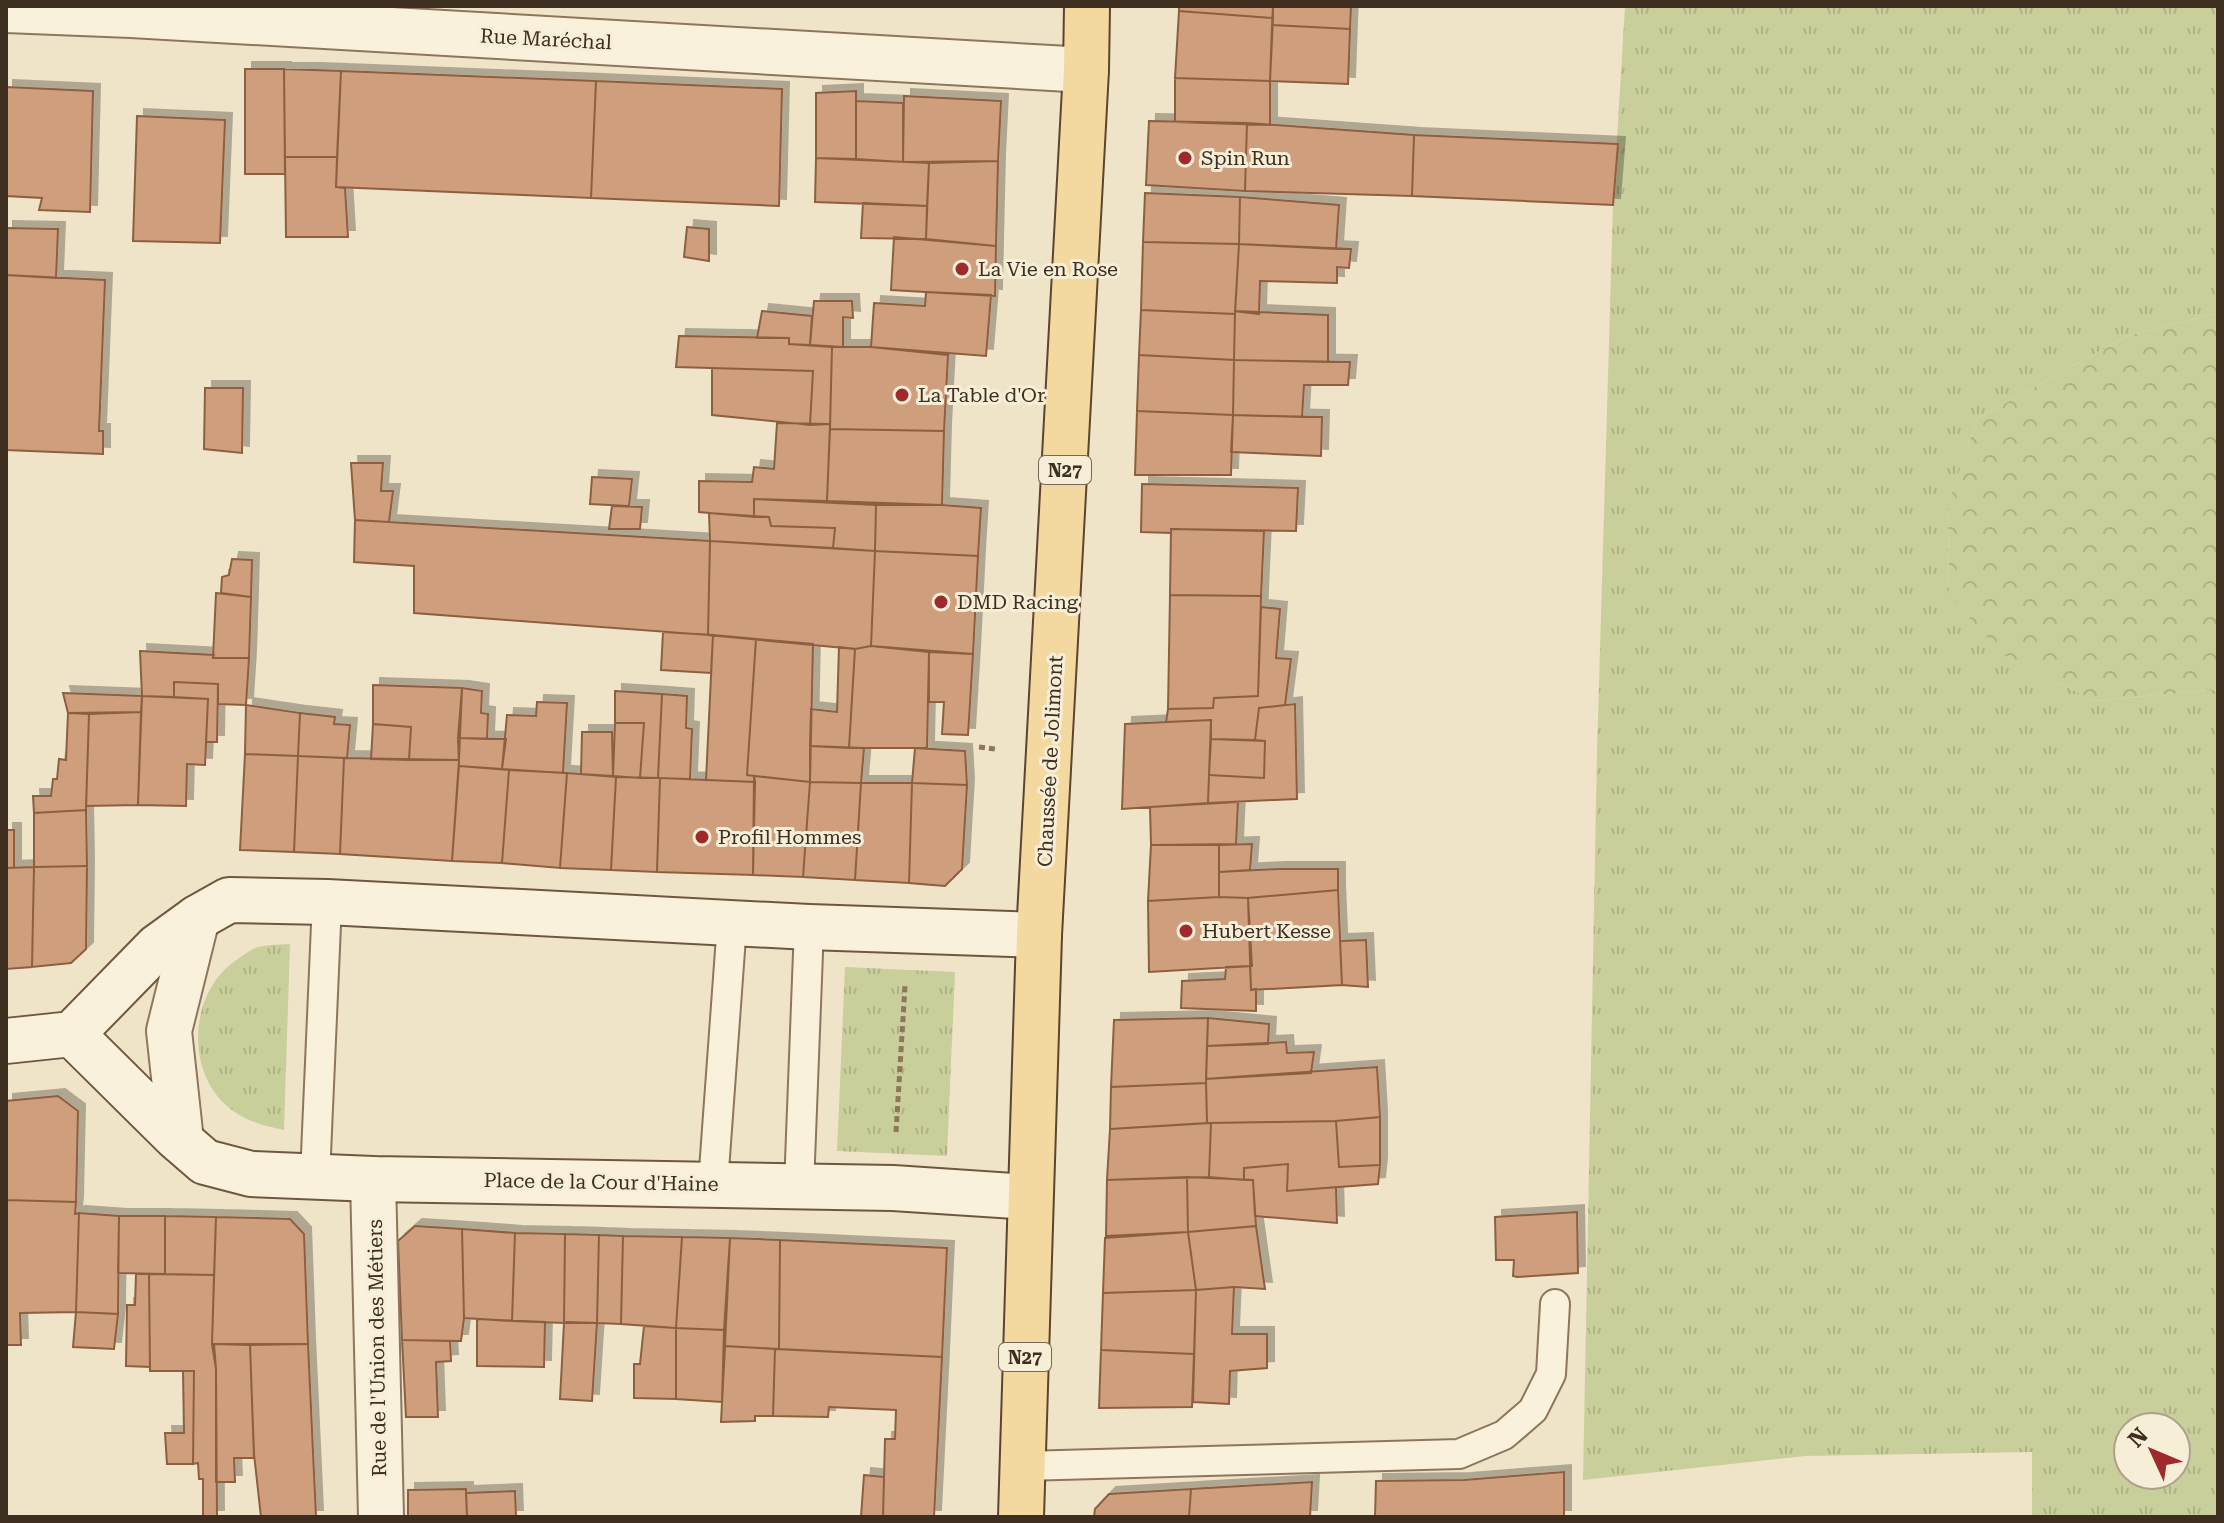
<svg xmlns="http://www.w3.org/2000/svg" width="2224" height="1523" font-family="'Roboto Serif',serif">
  <style>
    .grass { fill: url(#grass-tufts); fill-rule: evenodd }
    .forest { fill: url(#forest-crowns) }
    .building { fill: #cf9f7d; stroke: #8d5f41; stroke-width: 2; filter: url(#shadow) }
    .lines { fill: none; stroke-linecap: round; stroke-linejoin: round }
    .lane-casing { stroke: #8d765c; stroke-width: 32 }
    .street-casing { stroke: #8d765c; stroke-width: 48 }
    .secondary-casing { stroke: #6f573f; stroke-width: 48 }
    .primary-casing { stroke: #5b4430; stroke-width: 48 }
    .path { stroke: #8d765c; stroke-width: 5; stroke-dasharray: 6 4; stroke-linecap: butt }
    .lane { stroke: #faf1dc; stroke-width: 28 }
    .street { stroke: #faf1dc; stroke-width: 44 }
    .secondary { stroke: #faf1dc; stroke-width: 44 }
    .primary { stroke: #f3d9a0; stroke-width: 44 }
    .poi-dot { fill: #9e2a2b; stroke: #f7eed8; stroke-width: 3 }
    .labels { text-anchor: middle; dominant-baseline: central; stroke-width: 6; stroke-linejoin: round; paint-order: stroke }
    .shield { fill: #f7eed8; stroke: #756857; stroke-width: 2 }
    .shield-label { font-size: 18px; font-weight: bold; fill: #3d2e20 }
    .street-label { font-size: 20px; fill: #3d2e20; stroke: #f7eed8 }
    .poi-label { font-size: 20px; fill: #3d2e20; stroke: #f7eed8; text-anchor: start }
  </style>
  <defs>
    <pattern id="grass-tufts" width="24" height="20" patternUnits="userSpaceOnUse" patternTransform="scale(2)"><rect width="24" height="20" fill="#c9cf9b"/><path d="M3 7l-1-3M5 7V3M7 7l1-3M15 17l-1-3M17 17v-4M19 17l1-3" fill="none" stroke="#aeb285"/></pattern>
    <pattern id="forest-crowns" width="20" height="18" patternUnits="userSpaceOnUse" patternTransform="scale(2)"><rect width="20" height="18" fill="#c9cf9b"/><path d="M2 6a3 3 0 1 1 6 0M12 15a3 3 0 1 1 6 0" fill="none" stroke="#aeb285"/></pattern>
    <filter id="shadow"><feDropShadow dx="7" dy="-7" stdDeviation="0" flood-color="#0004"/></filter>
  </defs>
  <rect width="100%" height="100%" fill="#f0e4c8"/>
  <path class="grass" d="M 1625,6 L 2218,6 L 2218,313 L 2127,336 L 1977,419 L 1948,505 L 1949,595 L 2057,682 L 2095,701 L 2218,689 L 2218,1517 L 2032,1517 L 2032,1452 L 1805,1456 L 1583,1480 L 1597,752 L 1613,205 ZM 2128,1427 L 2176,1427 L 2176,1475 L 2128,1475 Z
    M 290,944 L 284,1130 C 262,1125 244,1121 227,1106 C 184,1069 190,989 238,959 C 244,955 252,948 259,947 C 269,944 280,945 290,944 Z
    M 845,967 L 955,972 L 947,1156 L 837,1151 Z"/>
  <path class="forest" d="M 2218,313 L 2218,689 L 2095,701 L 2003,655 L 1949,595 L 1948,504 L 1977,419 L 2127,336 Z"/>
  <path class="building" d="M 1179,6 L 1273,6 L 1273,18 L 1179,11 Z
    M 1273,6 L 1351,6 L 1350,29 L 1272,25 Z
    M 1179,11 L 1273,18 L 1270,81 L 1175,78 Z
    M 1272,25 L 1350,29 L 1348,84 L 1270,81 Z
    M 245,69 L 284,69 L 285,174 L 245,174 Z
    M 284,69 L 341,71 L 337,157 L 285,157 Z
    M 341,71 L 596,81 L 591,198 L 336,187 Z
    M 1175,78 L 1270,81 L 1270,125 L 1175,122 Z
    M 596,81 L 782,89 L 779,206 L 591,198 Z
    M 6,87 L 93,91 L 90,212 L 39,210 L 42,198 L 6,196 Z
    M 856,91 L 856,159 L 816,158 L 816,93 Z
    M 904,96 L 1001,101 L 998,161 L 903,162 Z
    M 856,101 L 903,103 L 903,162 L 856,159 Z
    M 137,116 L 225,120 L 220,243 L 133,241 Z
    M 1149,121 L 1247,123 L 1245,191 L 1146,185 Z
    M 1247,123 L 1414,135 L 1412,196 L 1245,191 Z
    M 1414,135 L 1618,144 L 1613,205 L 1412,196 Z
    M 285,157 L 337,157 L 336,187 L 345,188 L 348,237 L 286,237 Z
    M 816,158 L 929,163 L 927,206 L 815,202 Z
    M 998,161 L 996,246 L 926,239 L 929,163 Z
    M 1145,193 L 1240,197 L 1239,244 L 1143,242 Z
    M 1240,197 L 1339,205 L 1336,249 L 1239,244 Z
    M 863,203 L 927,206 L 926,239 L 861,238 Z
    M 687,227 L 709,229 L 709,261 L 684,257 Z
    M 6,228 L 58,229 L 56,278 L 6,275 Z
    M 894,237 L 996,246 L 995,296 L 891,290 Z
    M 1143,242 L 1239,244 L 1235,314 L 1141,310 Z
    M 1239,244 L 1351,249 L 1349,268 L 1337,267 L 1337,283 L 1260,281 L 1259,314 L 1235,311 Z
    M 6,275 L 105,280 L 99,431 L 103,431 L 103,454 L 6,450 Z
    M 926,292 L 991,295 L 986,356 L 871,347 L 874,303 L 925,306 Z
    M 814,301 L 852,301 L 853,318 L 843,317 L 843,347 L 810,345 Z
    M 1141,310 L 1235,314 L 1234,360 L 1139,355 Z
    M 762,311 L 812,316 L 810,345 L 789,344 L 789,338 L 757,338 Z
    M 1235,311 L 1328,315 L 1328,362 L 1234,360 Z
    M 679,336 L 789,338 L 789,344 L 832,347 L 830,424 L 810,425 L 813,371 L 676,367 Z
    M 832,347 L 871,347 L 948,355 L 944,431 L 830,429 Z
    M 1139,355 L 1234,360 L 1233,415 L 1137,411 Z
    M 1234,360 L 1350,362 L 1348,385 L 1304,385 L 1302,417 L 1233,415 Z
    M 712,368 L 813,371 L 810,425 L 712,415 Z
    M 205,388 L 243,388 L 242,453 L 204,449 Z
    M 1137,411 L 1233,415 L 1231,475 L 1135,475 Z
    M 1233,415 L 1322,417 L 1321,456 L 1231,452 Z
    M 777,423 L 830,424 L 827,501 L 754,499 L 754,517 L 699,512 L 699,481 L 752,482 L 754,467 L 774,469 Z
    M 830,429 L 944,431 L 942,505 L 827,501 Z
    M 351,463 L 383,463 L 381,491 L 393,491 L 389,522 L 355,520 Z
    M 592,477 L 632,479 L 629,506 L 590,504 Z
    M 1142,484 L 1298,488 L 1296,531 L 1171,529 L 1171,533 L 1141,532 Z
    M 754,499 L 876,505 L 875,551 L 833,548 L 835,528 L 771,526 L 769,517 L 754,517 Z
    M 876,505 L 942,505 L 981,508 L 978,556 L 875,551 Z
    M 612,506 L 642,507 L 640,529 L 609,529 Z
    M 709,513 L 769,517 L 771,526 L 835,528 L 833,548 L 710,541 Z
    M 355,520 L 710,541 L 708,635 L 414,613 L 414,566 L 354,562 Z
    M 1171,529 L 1264,531 L 1261,596 L 1170,595 Z
    M 710,541 L 875,551 L 871,646 L 855,649 L 708,635 Z
    M 875,551 L 978,556 L 973,654 L 871,646 Z
    M 232,559 L 252,560 L 251,597 L 221,593 L 222,577 L 229,575 Z
    M 216,593 L 251,597 L 249,658 L 213,658 Z
    M 1170,595 L 1261,596 L 1258,696 L 1214,698 L 1213,708 L 1168,709 Z
    M 1261,607 L 1280,609 L 1276,658 L 1291,659 L 1285,705 L 1259,708 L 1255,740 L 1211,739 L 1211,720 L 1166,722 L 1168,709 L 1213,708 L 1214,698 L 1258,696 Z
    M 663,632 L 713,635 L 711,673 L 661,670 Z
    M 713,635 L 756,639 L 747,775 L 754,776 L 755,782 L 706,780 Z
    M 756,639 L 813,644 L 810,782 L 747,775 Z
    M 871,646 L 929,652 L 927,748 L 849,748 L 855,649 Z
    M 839,647 L 855,649 L 849,748 L 810,746 L 811,709 L 837,712 Z
    M 140,651 L 214,655 L 213,658 L 249,658 L 246,705 L 218,704 L 218,684 L 174,682 L 174,697 L 142,696 Z
    M 929,652 L 973,654 L 968,735 L 942,734 L 944,702 L 929,702 Z
    M 174,682 L 218,684 L 217,742 L 206,742 L 208,699 L 174,697 Z
    M 373,685 L 462,688 L 459,760 L 409,760 L 411,727 L 373,724 Z
    M 462,688 L 482,691 L 481,713 L 488,714 L 487,739 L 458,738 Z
    M 615,691 L 662,694 L 658,778 L 640,778 L 644,723 L 615,723 Z
    M 63,693 L 142,696 L 141,712 L 68,713 Z
    M 662,694 L 687,696 L 686,728 L 692,729 L 690,779 L 658,778 Z
    M 142,696 L 208,699 L 205,765 L 187,764 L 186,806 L 138,805 Z
    M 537,702 L 567,703 L 563,773 L 502,769 L 507,715 L 536,716 Z
    M 1295,704 L 1297,799 L 1208,803 L 1209,775 L 1264,778 L 1265,741 L 1255,740 L 1259,708 Z
    M 246,705 L 300,713 L 298,756 L 245,754 Z
    M 141,712 L 138,805 L 86,806 L 89,714 Z
    M 68,713 L 89,714 L 86,810 L 34,813 L 33,796 L 51,796 L 53,779 L 57,779 L 59,759 L 66,760 Z
    M 300,713 L 335,717 L 334,724 L 350,725 L 347,758 L 298,756 Z
    M 1211,720 L 1208,803 L 1122,809 L 1125,724 Z
    M 615,723 L 644,723 L 640,778 L 613,776 Z
    M 373,724 L 411,727 L 409,760 L 371,759 Z
    M 582,732 L 612,732 L 613,776 L 581,774 Z
    M 458,738 L 506,739 L 502,769 L 459,766 Z
    M 1211,739 L 1265,741 L 1264,778 L 1209,775 Z
    M 810,746 L 864,748 L 861,783 L 810,782 Z
    M 915,748 L 965,751 L 967,785 L 912,783 Z
    M 245,754 L 298,756 L 294,852 L 240,850 Z
    M 298,756 L 344,758 L 340,854 L 294,852 Z
    M 344,758 L 459,760 L 452,861 L 340,854 Z
    M 459,766 L 509,770 L 502,863 L 452,861 Z
    M 509,770 L 567,773 L 560,868 L 502,863 Z
    M 567,773 L 616,777 L 611,870 L 560,868 Z
    M 754,776 L 810,782 L 803,877 L 753,875 Z
    M 616,777 L 660,778 L 657,872 L 611,870 Z
    M 660,778 L 755,782 L 753,875 L 657,872 Z
    M 810,782 L 861,783 L 855,880 L 803,877 Z
    M 861,783 L 912,783 L 909,883 L 855,880 Z
    M 912,783 L 967,785 L 962,869 L 945,886 L 909,883 Z
    M 1238,802 L 1236,844 L 1151,845 L 1150,807 Z
    M 86,810 L 87,866 L 34,867 L 34,813 Z
    M 6,830 L 14,830 L 14,868 L 6,868 Z
    M 1252,844 L 1250,870 L 1219,872 L 1219,845 Z
    M 1151,845 L 1219,845 L 1219,897 L 1148,901 Z
    M 87,866 L 86,949 L 71,963 L 32,967 L 34,867 Z
    M 34,867 L 32,967 L 6,969 L 6,868 Z
    M 1279,869 L 1338,869 L 1338,890 L 1248,898 L 1219,897 L 1219,872 Z
    M 1338,890 L 1342,985 L 1251,990 L 1248,898 Z
    M 1219,897 L 1248,898 L 1252,966 L 1149,972 L 1148,901 Z
    M 1366,940 L 1368,987 L 1342,985 L 1340,941 Z
    M 1250,966 L 1251,990 L 1256,989 L 1256,1011 L 1181,1008 L 1182,981 L 1225,979 L 1226,967 Z
    M 1208,1018 L 1269,1024 L 1268,1044 L 1207,1046 Z
    M 1208,1018 L 1206,1083 L 1111,1087 L 1114,1020 Z
    M 1286,1042 L 1287,1053 L 1314,1052 L 1311,1073 L 1206,1079 L 1207,1046 Z
    M 1377,1067 L 1380,1117 L 1336,1121 L 1207,1123 L 1206,1079 Z
    M 1206,1083 L 1207,1123 L 1110,1129 L 1111,1087 Z
    M 58,1096 L 78,1111 L 76,1202 L 6,1200 L 6,1101 Z
    M 1380,1117 L 1380,1165 L 1339,1167 L 1336,1121 Z
    M 1336,1121 L 1339,1167 L 1380,1165 L 1378,1184 L 1287,1191 L 1288,1164 L 1244,1168 L 1244,1180 L 1209,1177 L 1211,1123 Z
    M 1211,1123 L 1209,1177 L 1107,1180 L 1110,1129 Z
    M 1288,1164 L 1287,1191 L 1336,1187 L 1337,1223 L 1255,1216 L 1253,1180 L 1244,1180 L 1244,1168 Z
    M 1187,1177 L 1253,1180 L 1256,1226 L 1188,1232 Z
    M 1187,1177 L 1188,1232 L 1106,1236 L 1107,1180 Z
    M 6,1200 L 76,1202 L 75,1214 L 79,1213 L 76,1312 L 20,1313 L 21,1345 L 6,1345 Z
    M 1577,1212 L 1578,1273 L 1517,1277 L 1513,1276 L 1514,1260 L 1496,1260 L 1495,1217 Z
    M 79,1213 L 119,1216 L 118,1314 L 76,1312 Z
    M 119,1216 L 165,1216 L 165,1274 L 118,1273 Z
    M 165,1216 L 216,1217 L 214,1275 L 165,1274 Z
    M 216,1217 L 290,1219 L 304,1234 L 308,1344 L 212,1344 Z
    M 415,1226 L 462,1229 L 464,1318 L 461,1341 L 402,1340 L 398,1241 Z
    M 1256,1226 L 1265,1289 L 1234,1287 L 1196,1290 L 1188,1232 Z
    M 462,1229 L 515,1233 L 512,1321 L 464,1318 Z
    M 1188,1232 L 1196,1290 L 1103,1293 L 1105,1238 Z
    M 515,1233 L 565,1234 L 564,1323 L 512,1321 Z
    M 565,1234 L 599,1235 L 597,1323 L 564,1323 Z
    M 599,1235 L 623,1236 L 621,1324 L 597,1323 Z
    M 623,1236 L 682,1237 L 676,1328 L 621,1324 Z
    M 682,1237 L 730,1238 L 724,1330 L 676,1328 Z
    M 730,1238 L 780,1240 L 779,1349 L 725,1346 Z
    M 780,1240 L 947,1248 L 942,1357 L 779,1349 Z
    M 136,1274 L 149,1274 L 150,1367 L 126,1366 L 127,1305 L 135,1305 Z
    M 149,1274 L 214,1275 L 212,1344 L 216,1369 L 217,1517 L 203,1517 L 203,1479 L 199,1479 L 198,1463 L 193,1464 L 194,1371 L 150,1371 Z
    M 1234,1287 L 1232,1334 L 1267,1334 L 1267,1368 L 1230,1371 L 1229,1404 L 1193,1402 L 1196,1290 Z
    M 1196,1290 L 1194,1354 L 1101,1350 L 1103,1293 Z
    M 76,1312 L 118,1314 L 114,1349 L 73,1347 Z
    M 477,1319 L 545,1322 L 544,1367 L 477,1366 Z
    M 567,1322 L 597,1323 L 592,1401 L 560,1399 L 564,1323 Z
    M 644,1326 L 676,1328 L 676,1399 L 634,1398 L 634,1364 L 640,1364 Z
    M 676,1328 L 724,1330 L 722,1402 L 676,1399 Z
    M 402,1340 L 450,1341 L 451,1361 L 436,1362 L 438,1417 L 406,1417 Z
    M 214,1344 L 250,1345 L 254,1458 L 234,1458 L 235,1482 L 216,1482 L 216,1369 Z
    M 308,1344 L 316,1517 L 261,1517 L 254,1454 L 250,1345 Z
    M 725,1346 L 775,1349 L 773,1416 L 755,1416 L 755,1421 L 721,1422 Z
    M 775,1349 L 942,1357 L 934,1517 L 883,1517 L 885,1439 L 895,1439 L 896,1410 L 829,1407 L 828,1417 L 773,1416 Z
    M 1101,1350 L 1194,1354 L 1192,1407 L 1099,1408 Z
    M 183,1371 L 194,1371 L 193,1464 L 167,1464 L 165,1433 L 184,1433 Z
    M 1564,1472 L 1564,1517 L 1375,1517 L 1376,1481 L 1464,1480 Z
    M 864,1475 L 884,1477 L 883,1517 L 861,1517 Z
    M 1312,1482 L 1310,1517 L 1189,1517 L 1191,1489 Z
    M 466,1489 L 467,1517 L 408,1517 L 408,1490 Z
    M 1191,1489 L 1189,1517 L 1094,1517 L 1095,1509 L 1109,1494 Z
    M 515,1491 L 516,1517 L 467,1517 L 466,1493 Z"/>
  <g class="lines">
    <defs>
      <path id="lane" d="M 315,1177 L 327,902
        M 713,1184 L 732,923
        M 799,1187 L 809,927
        M 1023,1466 L 1459,1454 L 1504,1435 L 1533,1410 L 1551,1374 L 1555,1304"/>
      <path id="street" d="M 6,10 L 131,15 L 1086,70
        M 181,1141 L 169,1031 L 197,918
        M 373,1179 L 381,1517"/>
      <path id="secondary" d="M 72,1034 L 157,947 L 197,918 L 229,900 L 327,902 L 809,927 L 1039,935
        M 72,1034 L 175,1136 L 205,1162 L 251,1174 L 373,1179 L 893,1188 L 1030,1197
        M 6,1041 L 72,1034"/>
      <path id="primary" d="M 1021,1517 L 1039,935 L 1086,70 L 1087,6"/>
    </defs>
    <use href="#lane" class="lane-casing"/>
    <use href="#street" class="street-casing"/>
    <use href="#secondary" class="secondary-casing"/>
    <use href="#primary" class="primary-casing"/>
    <path class="path" d="M 979,747 L 995,749
      M 896,1132 L 905,986"/>
    <use href="#lane" class="lane"/>
    <use href="#street" class="street"/>
    <use href="#secondary" class="secondary"/>
    <use href="#primary" class="primary"/>
  </g>
  <g class="poi-dot">
    <circle cx="1185" cy="158" r="8"/>
    <circle cx="962" cy="269" r="8"/>
    <circle cx="902" cy="395" r="8"/>
    <circle cx="941" cy="602" r="8"/>
    <circle cx="702" cy="837" r="8"/>
    <circle cx="1186" cy="931" r="8"/>
  </g>
  <g class="labels">
    <g class="shield">
      <rect x="1039" y="456" width="52" height="28" rx="6"/>
      <rect x="999" y="1343" width="52" height="28" rx="6"/>
    </g>
    <g class="shield-label">
      <text x="1065" y="470">N27</text>
      <text x="1025" y="1357">N27</text>
    </g>
    <g class="street-label">
      <text transform="translate(546 39) rotate(3)">Rue Maréchal</text>
      <text transform="translate(1050 761) rotate(-87)">Chaussée de Jolimont</text>
      <text transform="translate(601 1182) rotate(1)">Place de la Cour d'Haine</text>
      <text transform="translate(377 1348) rotate(-91)">Rue de l'Union des Métiers</text>
    </g>
    <g class="poi-label">
      <text x="1201" y="158">Spin Run</text>
      <text x="978" y="269">La Vie en Rose</text>
      <text x="918" y="395">La Table d'Or</text>
      <text x="957" y="602">DMD Racing</text>
      <text x="718" y="837">Profil Hommes</text>
      <text x="1202" y="931">Hubert Kesse</text>
    </g>
  </g>
  <rect width="2224" height="1523" fill="none" stroke="#3d2e20" stroke-width="16"/>
  <g transform="translate(2152 1451) rotate(314)"><circle r="38" fill="#f7eed8" stroke="#ada18e" stroke-width="2"/>
  <path d="M0-6L14 30L0 20L-14 30Z" fill="#9e2a2b"/>
  <text y="-12" font-size="22" font-weight="bold" text-anchor="middle" fill="#3d2e20">N</text>
  </g>
</svg>
